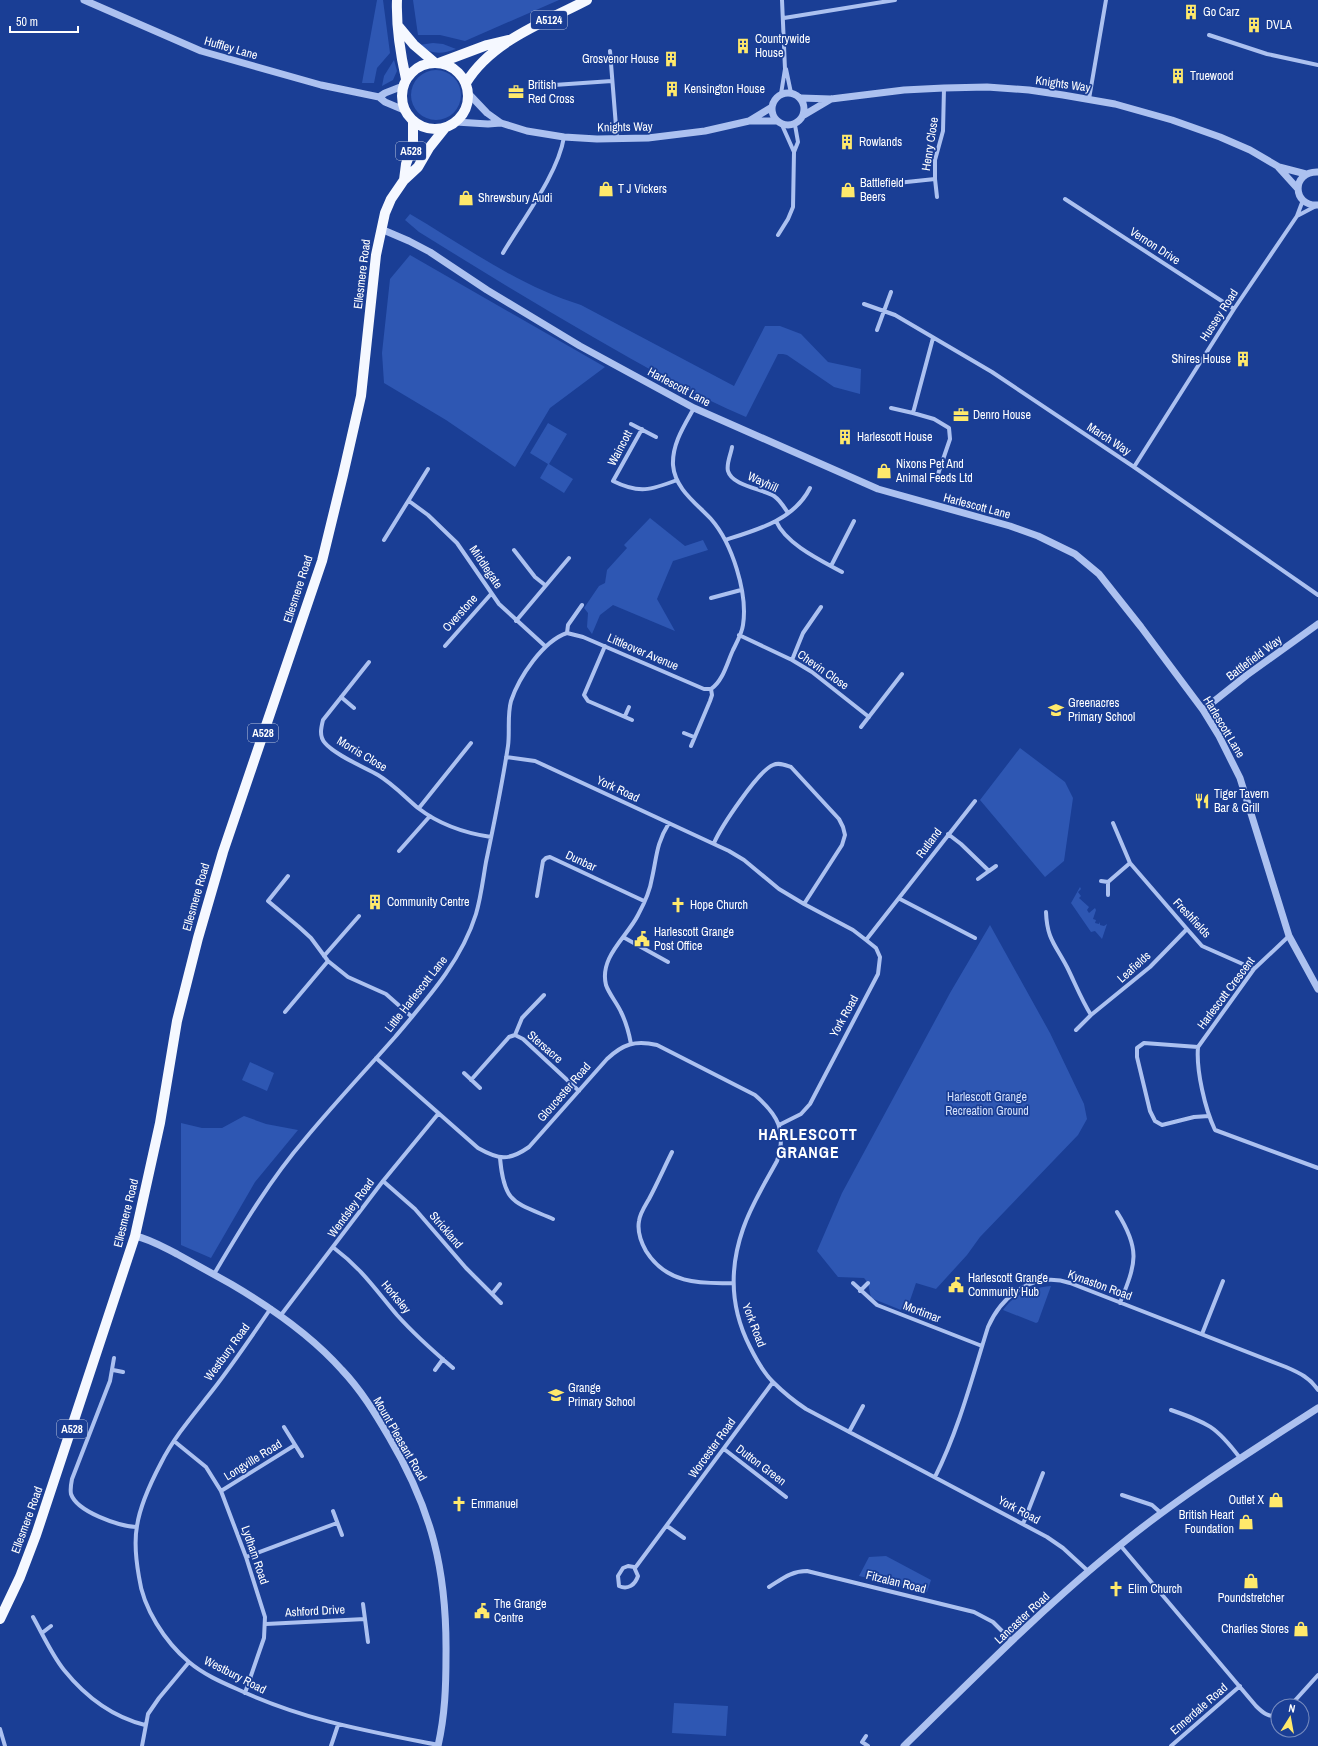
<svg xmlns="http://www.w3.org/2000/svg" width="1318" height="1746" font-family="'Archivo Narrow',sans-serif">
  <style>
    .green { fill: #2e57b3 }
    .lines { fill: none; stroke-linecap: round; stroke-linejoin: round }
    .minor { stroke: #acc1f0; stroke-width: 4 }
    .tertiary { stroke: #acc1f0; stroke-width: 7 }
    .primary { stroke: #f5f8ff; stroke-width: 10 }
    .labels { text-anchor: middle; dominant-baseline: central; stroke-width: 3.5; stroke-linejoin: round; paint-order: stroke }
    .shield { fill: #1a3e95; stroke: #bac5df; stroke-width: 1 }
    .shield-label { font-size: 11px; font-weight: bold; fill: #fff }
    .poi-label { font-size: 12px; fill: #fff; stroke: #1a3e95; text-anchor: start }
    .street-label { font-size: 12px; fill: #fff; stroke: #1a3e95 }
    .park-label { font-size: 12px; fill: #d3e0fb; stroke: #1a3e95 }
    .district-label { font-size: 16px; font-weight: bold; letter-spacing: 1px; fill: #fff; stroke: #1a3e95 }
  </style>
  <rect width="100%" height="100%" fill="#1a3e95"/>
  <path class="green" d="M 377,0 L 383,0 L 390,53 L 377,68 L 374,83 L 362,83 Z
    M 413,0 L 559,0 L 465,41 L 440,35 L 418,35 Z
    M 433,43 L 443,44 L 456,49 C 442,54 432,55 419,45 Z
    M 394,60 L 397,71 L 393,80 L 382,86 L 384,76 Z
    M411 95a25 25 0 1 1 50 0a25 25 0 1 1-50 0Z
    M 410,214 C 466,247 519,286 581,305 L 734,386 L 765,326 L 780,326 L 801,334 L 828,362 L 861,369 L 860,394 L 834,387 L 787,355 L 783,354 L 778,354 L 746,417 C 693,394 643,366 593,337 C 534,303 477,268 419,232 L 405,220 Z
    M 410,255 L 605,367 L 550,408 L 515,467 L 446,420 L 384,383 L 382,353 L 390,279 Z
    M 548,423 L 567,434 L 549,464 L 573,479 L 564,493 L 540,478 L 548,464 L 530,453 Z
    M 650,518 L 685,546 L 703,540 L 708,550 L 673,561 L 657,599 L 675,631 L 613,605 L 600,615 L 592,634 L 587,627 L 588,613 L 584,608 L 599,586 L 605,583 L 607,570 L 627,548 L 624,545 Z
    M 1020,748 L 1065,782 L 1073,798 L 1064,861 L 1045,877 L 980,800 Z
    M 1080,887 L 1081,889 L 1078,892 L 1081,896 L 1079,898 L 1089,907 L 1087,910 L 1089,913 L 1095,908 L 1096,910 L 1093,919 L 1096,920 L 1095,923 L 1099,924 L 1100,922 L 1100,925 L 1104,926 L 1107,924 L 1102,939 L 1095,931 L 1091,932 L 1071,903 Z
    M 990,925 L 1050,1033 L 1084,1104 L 1087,1119 L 1078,1135 L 980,1237 L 967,1255 L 936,1289 L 916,1283 L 906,1312 L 871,1298 L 868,1283 L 864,1278 L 838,1277 L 817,1251 L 842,1193 L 950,993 Z
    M 250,1062 L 274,1073 L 267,1091 L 242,1080 Z
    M 244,1116 L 266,1124 L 298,1130 L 255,1182 L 211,1258 L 181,1245 L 181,1123 L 202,1128 L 222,1128 Z
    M 1051,1286 L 1038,1322 L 1036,1323 L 1003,1310 C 1015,1293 1032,1288 1051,1286 Z
    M 886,1556 L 931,1580 L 927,1592 L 859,1576 L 869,1557 Z
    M 674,1703 L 728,1706 L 726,1736 L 672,1733 Z"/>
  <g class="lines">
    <path class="minor" d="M 784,18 L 895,0
      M 1209,35 L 1267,54 L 1318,65
      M 610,51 L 617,139
      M 786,69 L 791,93
      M 554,85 L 612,81
      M 781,94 L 785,69 L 782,0
      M 1089,99 L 1106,0
      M 782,125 L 794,152
      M 897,183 L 935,179
      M 937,197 L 935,179 L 935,160 L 943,131 L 944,88
      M 1065,199 L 1234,309
      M 1297,216 L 1316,206
      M 778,235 L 788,219 L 793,207 L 794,152 L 798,142 L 795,125
      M 503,253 C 523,219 558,174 564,137
      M 864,304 L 895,315 L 992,372 L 1134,467 L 1318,595
      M 877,330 L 891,292
      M 933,338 L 913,413 L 934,419 L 949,428 L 950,439 L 936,480
      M 694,408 C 684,426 672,444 673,465 C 675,489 696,503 711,519 C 732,543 748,593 743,625 C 742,633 737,642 733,650 C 727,663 723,681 711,689
      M 891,408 L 913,413
      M 631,424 L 656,437
      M 642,429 L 613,481 C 639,494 651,490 677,480
      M 732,447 C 731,454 726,464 728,471 C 732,486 763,489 774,496 C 780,500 784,507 788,513
      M 1134,467 L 1234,309 L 1297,216 L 1303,200
      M 409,501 L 428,515 L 457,543 L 499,604 L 545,646
      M 776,521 C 786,544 820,560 842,572
      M 384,540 L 428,469
      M 725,540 C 757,530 794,520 810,488
      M 514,550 L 535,577 L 545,585
      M 831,566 L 854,521
      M 711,598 L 741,590
      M 516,621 L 569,558
      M 567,633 L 583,637 L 704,689 L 711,689
      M 739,635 L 792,660 L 812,672 L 869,717
      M 445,646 L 491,594
      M 605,646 L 584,695 L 588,701 L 632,720
      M 792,660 L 803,633 L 821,607
      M 369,662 L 323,720 C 321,728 319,736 325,743 C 335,755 364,767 378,775 C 393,784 405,797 418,808 C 440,825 464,833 491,837
      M 341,697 L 354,708
      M 625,716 L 629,707
      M 861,727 L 902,674
      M 684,733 L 694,737
      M 691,746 L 710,701 L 712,695 L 711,689
      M 506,757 L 535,761 L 729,851 L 744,860 L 779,889 L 804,904 L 853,930 L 866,940 L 876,948 L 880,957 L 878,974 L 810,1104 L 801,1114 L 779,1125
      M 419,808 L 471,743
      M 1113,823 L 1130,863 L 1187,929 L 1202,946 L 1254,969
      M 948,834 L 961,844 L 989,871 L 978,879
      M 714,843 C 721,827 758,771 773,765 C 779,762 785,765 791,767 L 839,819 L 843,827 L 845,835 L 842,845 L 804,904
      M 399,851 L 430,816
      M 989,871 L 996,866
      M 288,876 L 268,901 L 299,927 L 311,938 L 328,961 L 348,977 L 386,994 L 412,1017
      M 1101,881 L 1108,882
      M 1108,895 L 1108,882 L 1130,863
      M 537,896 L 543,861 L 546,858 L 550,857 L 644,901
      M 900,899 L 975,938
      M 1046,912 C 1047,939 1055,944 1067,967 C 1075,983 1081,999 1091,1015
      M 1289,936 L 1254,969 L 1198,1047 C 1196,1070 1205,1109 1215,1130 L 1318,1168
      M 623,937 L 668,962
      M 866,940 L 975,801
      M 324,956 L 359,916
      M 285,1012 L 328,961
      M 1076,1030 L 1091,1015 L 1150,967 L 1187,929
      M 515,1035 L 523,1039 L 579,1091
      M 631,1044 C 629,1033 626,1022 621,1012 C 617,1003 609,994 606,985 C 599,957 627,937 638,915 C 644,904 650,891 652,878 C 657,856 656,844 669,823
      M 1198,1047 L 1144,1043 L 1137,1048 L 1137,1057 L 1150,1111 L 1155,1121 L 1162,1125 L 1194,1117 L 1209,1116
      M 376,1058 L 478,1148 C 499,1160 509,1161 529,1147 L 607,1059 C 623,1044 635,1040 657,1045 L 755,1095 C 778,1115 787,1131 777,1161 C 765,1183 751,1205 743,1229 C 729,1269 730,1308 750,1347 C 756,1359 763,1372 773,1382 C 783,1392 794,1401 806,1409 L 1047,1537 L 1063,1548 L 1088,1571
      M 464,1073 L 480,1088
      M 471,1080 L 509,1037 L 515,1035 L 522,1018 L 544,995
      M 672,1152 C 664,1168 657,1184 649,1199 C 645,1206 640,1213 639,1221 C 637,1232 641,1242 646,1251 C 666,1283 698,1284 733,1283
      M 500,1158 C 504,1204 514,1202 553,1219
      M 383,1181 L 415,1209 L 466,1268 L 501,1303
      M 1117,1212 C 1141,1250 1136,1263 1120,1303
      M 334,1248 C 362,1269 375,1289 397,1315 C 414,1334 433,1351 453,1368
      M 214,1274 C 242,1227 269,1181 305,1139 C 334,1104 365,1071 395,1037 C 427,999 461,962 476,914 C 481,897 483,879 486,862 C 494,824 502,785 508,746 C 510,732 507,716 511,701 C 519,677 543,641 567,633 L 568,625 L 582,605
      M 853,1283 L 877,1305 L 982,1346
      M 860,1291 L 868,1283
      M 492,1294 L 500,1284
      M 271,1308 C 252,1336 233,1364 212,1391 C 194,1414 174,1437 161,1463 C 151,1482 140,1505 137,1526 C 134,1542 136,1560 139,1577 C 143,1608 165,1642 189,1662 C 203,1674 221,1682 237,1689 C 303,1720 367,1731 438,1745
      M 281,1315 L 383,1181 L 438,1114
      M 1202,1334 L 1223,1281
      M 114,1358 L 110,1381 L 72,1479 C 71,1484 70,1489 71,1494 C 77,1512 119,1526 136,1527
      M 113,1370 L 123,1372
      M 435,1370 L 443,1359
      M 1171,1410 C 1208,1423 1216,1426 1240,1458
      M 284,1427 L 302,1456
      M 849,1432 L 863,1406
      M 174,1441 L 206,1467 L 221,1491 L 246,1557 L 265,1617 L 264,1638 L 245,1693
      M 724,1449 L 786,1497
      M 935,1477 C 959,1429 972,1378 988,1327 C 1002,1295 1034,1271 1070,1283 L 1286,1367 C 1300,1373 1310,1378 1318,1390
      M 221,1491 L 295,1445
      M 1122,1495 L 1152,1505 L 1161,1513
      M 333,1511 L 342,1535
      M 1023,1524 L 1043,1473
      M 667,1526 L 684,1538
      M 1120,1545 L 1256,1706 C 1263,1713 1268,1717 1278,1716
      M 246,1557 L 337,1523
      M 628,1566 L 634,1567 L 638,1576 C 635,1585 628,1590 619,1586 L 618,1576 L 623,1568 Z
      M 635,1568 L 773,1382
      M 769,1587 C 782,1579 791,1571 807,1571 L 974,1612 L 993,1622 L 1012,1641
      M 363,1604 L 368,1642
      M 33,1617 C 43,1635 52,1655 64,1670 C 85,1696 113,1717 145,1725
      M 266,1624 L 365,1619
      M 42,1633 L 51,1626
      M 1290,1706 L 1318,1675
      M 0,1729 L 5,1746
      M 866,1736 L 862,1742 L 868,1746
      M 142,1746 L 148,1714 L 159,1698 L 189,1662
      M 331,1746 L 338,1725
      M 1171,1746 L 1240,1686"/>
    <path class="tertiary" d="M 84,0 L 201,51 L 321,85 L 379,97 L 385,102 L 404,110
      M772 109a16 16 0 1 1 32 0a16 16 0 1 1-32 0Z
      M 468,93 L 487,113 L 501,123 L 527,131 L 564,137 L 597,139 L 648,138 L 705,131 L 749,121 L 776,121
      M 379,97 L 385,93 L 403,86
      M 801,98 L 831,99 L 904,90 L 944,88 L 987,87 L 1029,90 L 1063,95 L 1115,104 L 1172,120 L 1220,137 L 1250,150 L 1279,167 L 1306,174
      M 804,115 L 831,99
      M 749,121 L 772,107
      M 456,122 L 488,124 L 501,123
      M 1279,168 L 1298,189
      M 1318,172 C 1291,171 1292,207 1318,205
      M 381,229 L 409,241 L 430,252 L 487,290 L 580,346 L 694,408 L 878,489 L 1010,526 L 1038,536 L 1075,554 L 1099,574 L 1141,627 L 1203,710 L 1219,736 L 1240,778 L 1289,936 L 1318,989
      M 1203,710 L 1247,675 L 1318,624
      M 135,1236 C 150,1239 163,1247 177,1254 C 195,1264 213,1274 231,1284 C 272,1308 311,1335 342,1370 C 361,1390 375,1413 389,1437 C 432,1510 447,1571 446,1655 C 446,1687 445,1715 438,1746
      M 904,1746 C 974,1678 1043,1607 1119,1546 C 1181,1495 1250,1452 1318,1408"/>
    <path class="primary" d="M 397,0 C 396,27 400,52 406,79
      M 399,27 L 414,45 L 434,62
      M402 96a33 33 0 1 1 66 0a33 33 0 1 1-66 0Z
      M 439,63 L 487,45 L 508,40
      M 466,83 C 491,41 545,22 587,0
      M 404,180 L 406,164 L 413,145 L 413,121
      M 0,1619 L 20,1577 L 36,1535 L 135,1236 L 160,1123 L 177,1021 L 198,938 L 223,852 L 322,561 L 343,475 L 361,396 L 376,255 L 385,213 L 391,199 L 404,180 L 418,167 L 429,148 L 445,128"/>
  </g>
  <defs>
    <symbol id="building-bare" viewBox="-9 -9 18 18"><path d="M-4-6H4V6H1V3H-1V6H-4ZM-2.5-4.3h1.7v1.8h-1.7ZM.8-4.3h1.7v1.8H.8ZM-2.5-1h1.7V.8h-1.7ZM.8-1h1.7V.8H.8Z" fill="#ffe96b" stroke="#1a3e95" stroke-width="2.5" paint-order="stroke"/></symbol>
    <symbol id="office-bare" viewBox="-9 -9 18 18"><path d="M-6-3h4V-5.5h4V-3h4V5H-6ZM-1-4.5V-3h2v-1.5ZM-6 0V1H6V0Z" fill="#ffe96b" stroke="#1a3e95" stroke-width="2.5" paint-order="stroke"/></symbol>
    <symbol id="shop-bare" viewBox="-9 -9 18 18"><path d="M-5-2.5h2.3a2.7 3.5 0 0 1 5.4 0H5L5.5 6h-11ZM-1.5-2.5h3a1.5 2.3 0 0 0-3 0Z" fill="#ffe96b" stroke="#1a3e95" stroke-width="2.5" paint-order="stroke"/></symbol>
    <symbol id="school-bare" viewBox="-9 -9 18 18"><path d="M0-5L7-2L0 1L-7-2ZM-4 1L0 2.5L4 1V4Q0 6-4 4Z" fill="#ffe96b" stroke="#1a3e95" stroke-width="2.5" paint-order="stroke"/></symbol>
    <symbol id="restaurant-bare" viewBox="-9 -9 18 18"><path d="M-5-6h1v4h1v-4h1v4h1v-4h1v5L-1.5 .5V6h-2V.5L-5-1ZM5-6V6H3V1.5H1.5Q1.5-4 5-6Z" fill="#ffe96b" stroke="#1a3e95" stroke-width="2.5" paint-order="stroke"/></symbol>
    <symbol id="church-bare" viewBox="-9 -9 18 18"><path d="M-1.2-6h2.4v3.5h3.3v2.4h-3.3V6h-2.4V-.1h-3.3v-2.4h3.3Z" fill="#ffe96b" stroke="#1a3e95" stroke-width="2.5" paint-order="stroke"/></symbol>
    <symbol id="civic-bare" viewBox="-9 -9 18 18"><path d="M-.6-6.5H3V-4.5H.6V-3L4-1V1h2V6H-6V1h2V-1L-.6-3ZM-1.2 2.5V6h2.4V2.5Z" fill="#ffe96b" stroke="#1a3e95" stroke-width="2.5" paint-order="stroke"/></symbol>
  </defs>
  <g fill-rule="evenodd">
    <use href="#building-bare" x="1180" y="1" width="22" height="22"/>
    <use href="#building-bare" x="1243" y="14" width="22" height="22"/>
    <use href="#building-bare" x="732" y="35" width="22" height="22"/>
    <use href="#building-bare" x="660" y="48" width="22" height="22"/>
    <use href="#building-bare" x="1167" y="65" width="22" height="22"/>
    <use href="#building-bare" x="661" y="78" width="22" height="22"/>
    <use href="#office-bare" x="505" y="81" width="22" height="22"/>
    <use href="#building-bare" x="836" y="131" width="22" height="22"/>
    <use href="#shop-bare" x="595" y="178" width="22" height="22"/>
    <use href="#shop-bare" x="837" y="179" width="22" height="22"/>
    <use href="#shop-bare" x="455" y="187" width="22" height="22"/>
    <use href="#building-bare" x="1232" y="348" width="22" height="22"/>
    <use href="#office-bare" x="950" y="404" width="22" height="22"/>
    <use href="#building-bare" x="834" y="426" width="22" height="22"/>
    <use href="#shop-bare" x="873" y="460" width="22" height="22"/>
    <use href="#school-bare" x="1045" y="699" width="22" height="22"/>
    <use href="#restaurant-bare" x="1191" y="790" width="22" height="22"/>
    <use href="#building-bare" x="364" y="891" width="22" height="22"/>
    <use href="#church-bare" x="667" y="894" width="22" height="22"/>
    <use href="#civic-bare" x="631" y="928" width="22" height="22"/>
    <use href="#civic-bare" x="945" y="1274" width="22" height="22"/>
    <use href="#school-bare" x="545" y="1384" width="22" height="22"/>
    <use href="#shop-bare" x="1265" y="1489" width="22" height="22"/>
    <use href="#church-bare" x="448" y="1493" width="22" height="22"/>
    <use href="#shop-bare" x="1235" y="1511" width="22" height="22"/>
    <use href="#shop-bare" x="1240" y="1570" width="22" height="22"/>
    <use href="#church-bare" x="1105" y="1578" width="22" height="22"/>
    <use href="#civic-bare" x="471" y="1600" width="22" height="22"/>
    <use href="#shop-bare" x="1290" y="1618" width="22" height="22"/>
  </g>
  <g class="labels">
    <g class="shield">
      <rect x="531" y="11" width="36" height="18" rx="3"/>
      <rect x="396" y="142" width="30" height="18" rx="3"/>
      <rect x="248" y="724" width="30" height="18" rx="3"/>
      <rect x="57" y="1420" width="30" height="18" rx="3"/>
    </g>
    <g class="shield-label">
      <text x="549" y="20">A5124</text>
      <text x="411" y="151">A528</text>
      <text x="263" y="733">A528</text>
      <text x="72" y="1429">A528</text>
    </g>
    <g class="poi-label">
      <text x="1203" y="12">Go Carz</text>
      <text x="1266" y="25">DVLA</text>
      <text x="755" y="39">Countrywide<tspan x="755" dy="14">House</tspan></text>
      <text x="659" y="59" text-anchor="end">Grosvenor House</text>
      <text x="1190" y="76">Truewood</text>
      <text x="528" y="85">British<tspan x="528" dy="14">Red Cross</tspan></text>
      <text x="684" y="89">Kensington House</text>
      <text x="859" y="142">Rowlands</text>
      <text x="860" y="183">Battlefield<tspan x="860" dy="14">Beers</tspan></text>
      <text x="618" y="189">T J Vickers</text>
      <text x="478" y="198">Shrewsbury Audi</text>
      <text x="1231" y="359" text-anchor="end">Shires House</text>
      <text x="973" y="415">Denro House</text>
      <text x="857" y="437">Harlescott House</text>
      <text x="896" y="464">Nixons Pet And<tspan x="896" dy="14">Animal Feeds Ltd</tspan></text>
      <text x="1068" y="703">Greenacres<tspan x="1068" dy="14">Primary School</tspan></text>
      <text x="1214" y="794">Tiger Tavern<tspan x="1214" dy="14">Bar &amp; Grill</tspan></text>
      <text x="387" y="902">Community Centre</text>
      <text x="690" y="905">Hope Church</text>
      <text x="654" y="932">Harlescott Grange<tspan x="654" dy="14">Post Office</tspan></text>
      <text x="968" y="1278">Harlescott Grange<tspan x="968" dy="14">Community Hub</tspan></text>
      <text x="568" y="1388">Grange<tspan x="568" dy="14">Primary School</tspan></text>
      <text x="1264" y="1500" text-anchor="end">Outlet X</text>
      <text x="471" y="1504">Emmanuel</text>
      <text x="1234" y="1515" text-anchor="end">British Heart<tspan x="1234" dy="14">Foundation</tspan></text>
      <text x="1128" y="1589">Elim Church</text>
      <text x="1251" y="1598" text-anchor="middle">Poundstretcher</text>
      <text x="494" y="1604">The Grange<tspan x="494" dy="14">Centre</tspan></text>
      <text x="1289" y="1629" text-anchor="end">Charlies Stores</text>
    </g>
    <g class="street-label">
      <text transform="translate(231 48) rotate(16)">Huffley Lane</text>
      <text transform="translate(1063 84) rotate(8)">Knights Way</text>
      <text transform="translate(625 127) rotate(-1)">Knights Way</text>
      <text transform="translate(930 144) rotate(-81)">Henry Close</text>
      <text transform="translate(1155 246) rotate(33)">Vernon Drive</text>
      <text transform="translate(362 274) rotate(-83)">Ellesmere Road</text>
      <text transform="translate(1219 315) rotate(-57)">Hussey Road</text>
      <text transform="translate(679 387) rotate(28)">Harlescott Lane</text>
      <text transform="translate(1109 439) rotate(33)">March Way</text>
      <text transform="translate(620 448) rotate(-62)">Waincott</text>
      <text transform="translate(763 482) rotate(25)">Wayhill</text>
      <text transform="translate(977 506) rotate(15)">Harlescott Lane</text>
      <text transform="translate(486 567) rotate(56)">Middlegate</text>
      <text transform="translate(298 589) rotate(-72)">Ellesmere Road</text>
      <text transform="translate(460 613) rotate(-48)">Overstone</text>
      <text transform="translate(643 652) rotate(23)">Littleover Avenue</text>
      <text transform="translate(1254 658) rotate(-37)">Battlefield Way</text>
      <text transform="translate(823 670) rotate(35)">Chevin Close</text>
      <text transform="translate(1224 727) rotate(59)">Harlescott Lane</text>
      <text transform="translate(362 754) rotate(31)">Morris Close</text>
      <text transform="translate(618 789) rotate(25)">York Road</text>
      <text transform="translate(929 843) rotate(-53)">Rutland</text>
      <text transform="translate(581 861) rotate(25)">Dunbar</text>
      <text transform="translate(196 897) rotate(-74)">Ellesmere Road</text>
      <text transform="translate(1192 918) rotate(47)">Freshfields</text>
      <text transform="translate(1134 967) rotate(-42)">Leafields</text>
      <text transform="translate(1226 993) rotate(-53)">Harlescott Crescent</text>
      <text transform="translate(416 994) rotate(-52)">Little Harlescott Lane</text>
      <text transform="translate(844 1016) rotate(-61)">York Road</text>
      <text transform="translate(545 1047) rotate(41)">Stersacre</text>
      <text transform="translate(564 1092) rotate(-49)">Gloucester Road</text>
      <text transform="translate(351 1208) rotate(-54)">Wendsley Road</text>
      <text transform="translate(126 1213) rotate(-76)">Ellesmere Road</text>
      <text transform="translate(446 1230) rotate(49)">Strickland</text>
      <text transform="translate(1100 1285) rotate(20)">Kynaston Road</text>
      <text transform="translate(396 1297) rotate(50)">Horksley</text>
      <text transform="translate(922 1312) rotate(21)">Mortimar</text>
      <text transform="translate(754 1325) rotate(69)">York Road</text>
      <text transform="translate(227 1352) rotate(-54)">Westbury Road</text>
      <text transform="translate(400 1439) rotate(60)">Mount Pleasant Road</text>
      <text transform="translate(712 1448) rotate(-54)">Worcester Road</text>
      <text transform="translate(253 1460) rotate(-32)">Longville Road</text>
      <text transform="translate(761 1465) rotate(37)">Dutton Green</text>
      <text transform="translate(1019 1510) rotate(28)">York Road</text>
      <text transform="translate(27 1520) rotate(-70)">Ellesmere Road</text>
      <text transform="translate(255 1555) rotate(71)">Lydham Road</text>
      <text transform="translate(896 1582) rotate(14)">Fitzalan Road</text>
      <text transform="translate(315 1611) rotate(-3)">Ashford Drive</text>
      <text transform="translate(1022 1618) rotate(-43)">Lancaster Road</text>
      <text transform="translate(235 1675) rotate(27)">Westbury Road</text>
      <text transform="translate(1199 1709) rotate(-41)">Ennerdale Road</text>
    </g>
    <g class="park-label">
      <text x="987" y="1097">Harlescott Grange<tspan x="987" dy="14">Recreation Ground</tspan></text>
    </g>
    <g class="district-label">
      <text x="808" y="1134">HARLESCOTT<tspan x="808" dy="18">GRANGE</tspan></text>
    </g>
  </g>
  <g transform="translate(1290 1718) rotate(11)"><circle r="19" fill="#1a3e95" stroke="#768bbf"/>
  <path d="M0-3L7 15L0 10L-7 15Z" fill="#ffe96b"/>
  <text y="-6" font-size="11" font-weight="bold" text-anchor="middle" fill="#ffffff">N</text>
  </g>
  <path d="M10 26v6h68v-6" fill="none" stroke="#ffffff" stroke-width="2"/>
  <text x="16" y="26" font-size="12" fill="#ffffff" stroke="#1a3e95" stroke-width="3" paint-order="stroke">50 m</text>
</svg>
